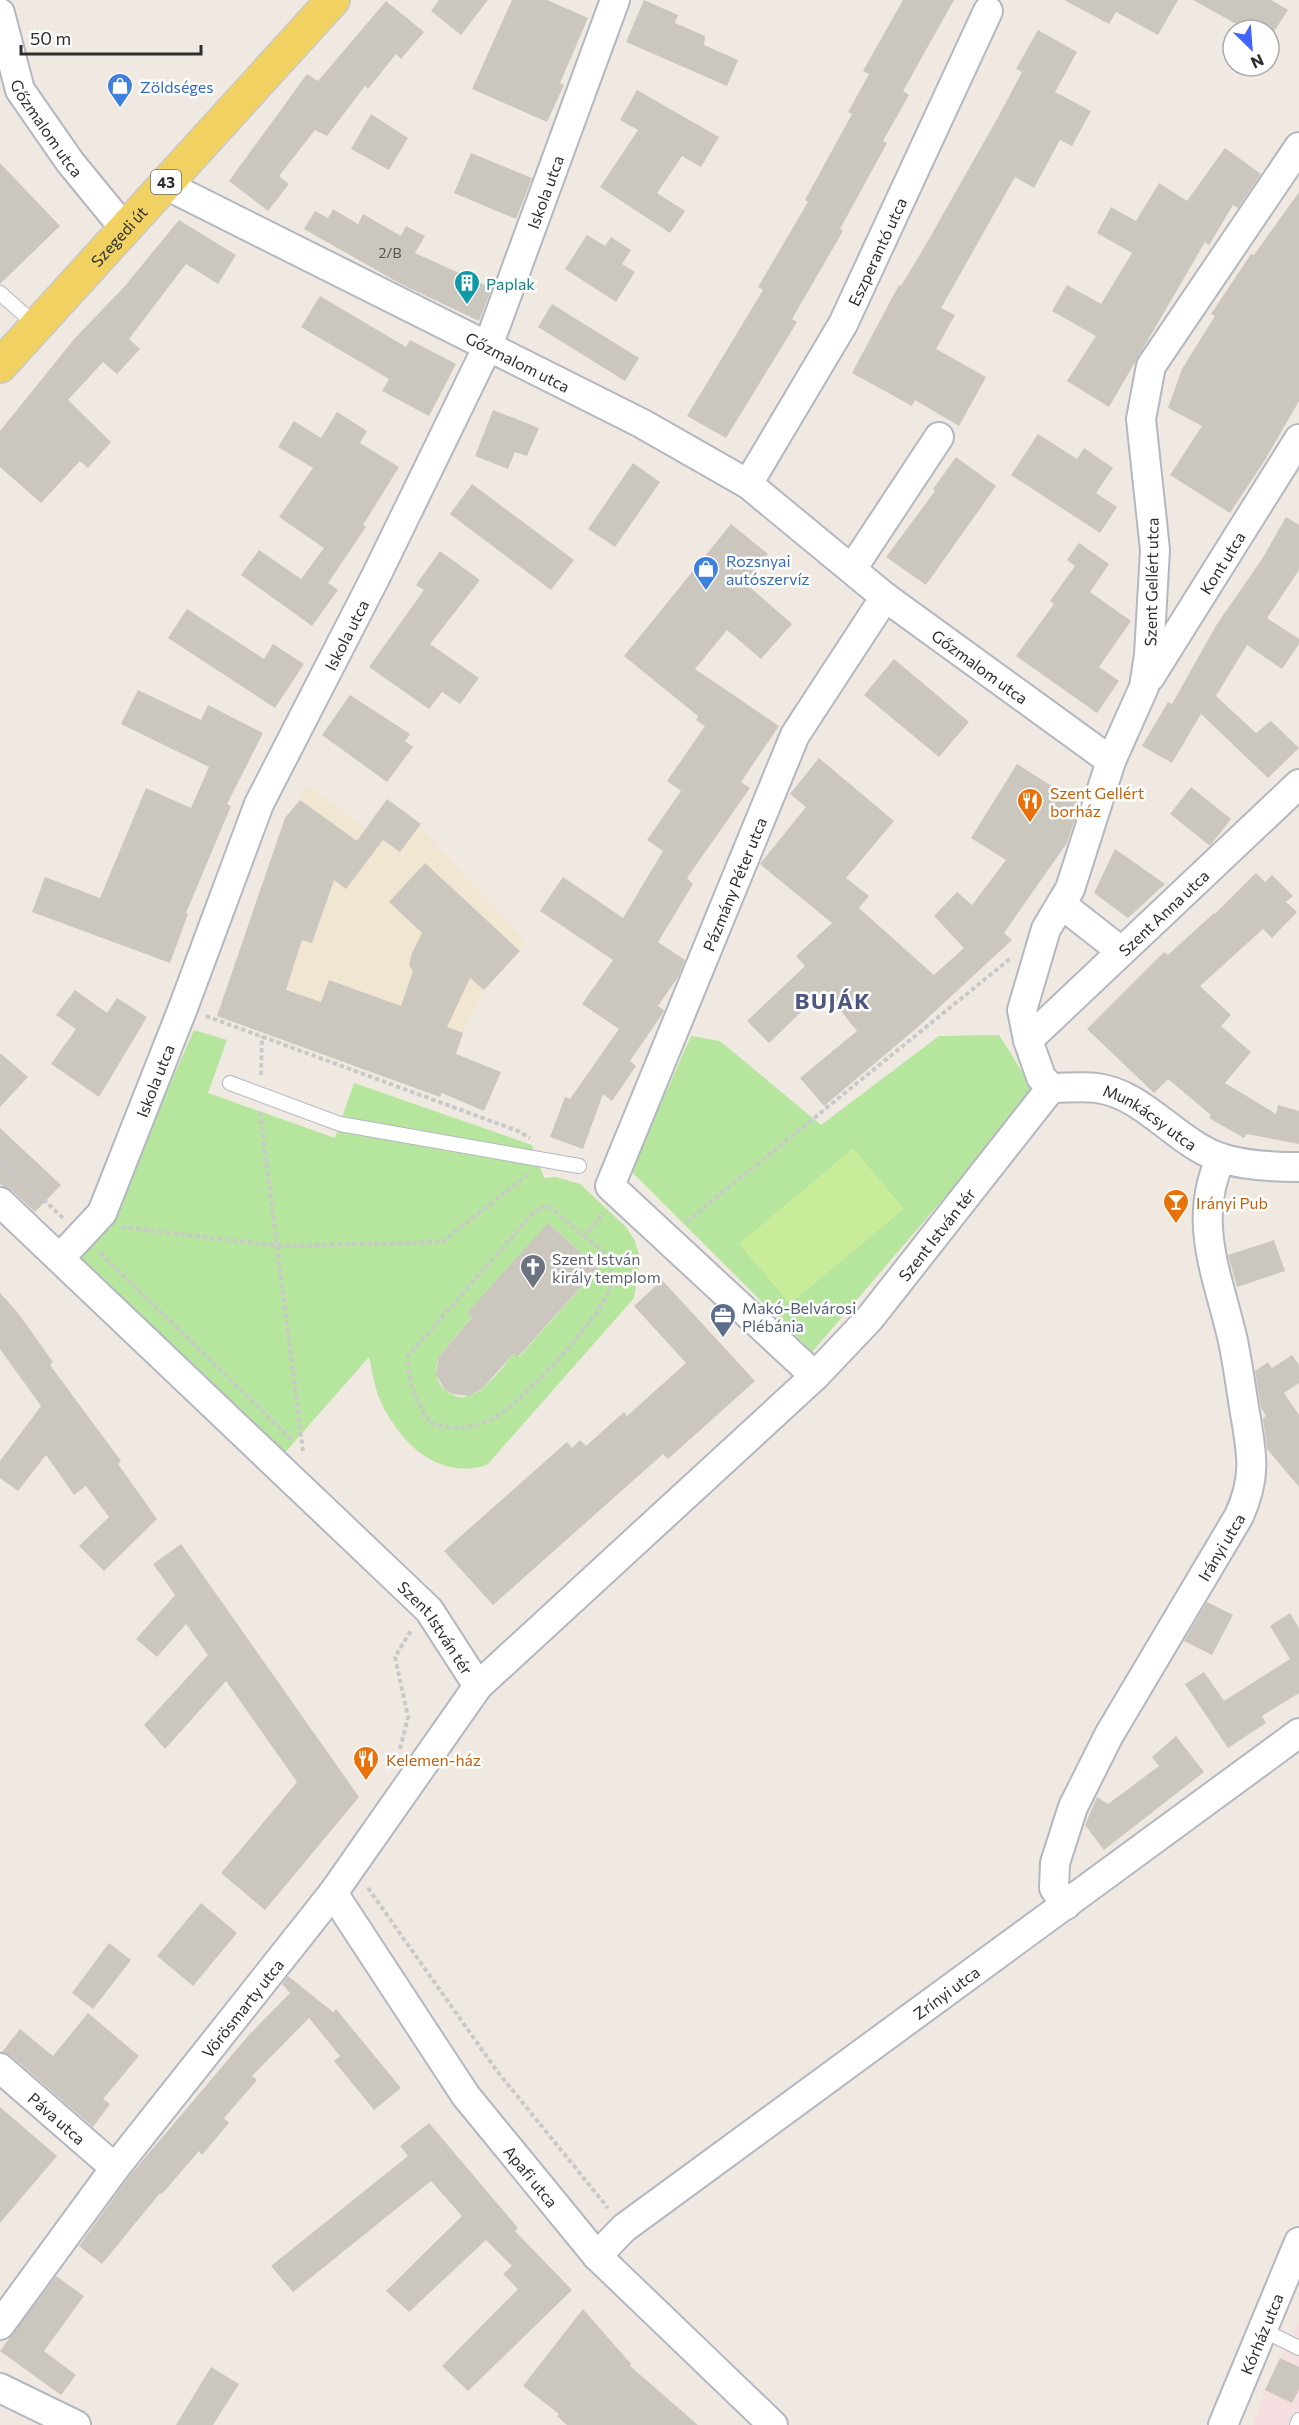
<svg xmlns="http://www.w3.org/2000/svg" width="1299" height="2425" font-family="Commissioner,sans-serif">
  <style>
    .education { fill: #f0e6d1 }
    .medical { fill: #f5dfe0 }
    .green { fill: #b6e59e; fill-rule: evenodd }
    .pitch { fill: #c9ec9a }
    .building { fill: #cbc7bf }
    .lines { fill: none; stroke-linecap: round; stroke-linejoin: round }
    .service-casing { stroke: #b4b7c1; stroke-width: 16 }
    .minor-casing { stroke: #b4b7c1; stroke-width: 32 }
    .primary-casing { stroke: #c9c9c9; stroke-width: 36 }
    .path { stroke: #c9c9c9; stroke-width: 4; stroke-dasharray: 4.5 3; stroke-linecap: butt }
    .service { stroke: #fff; stroke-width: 14 }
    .minor { stroke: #fff; stroke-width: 28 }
    .primary { stroke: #f2d163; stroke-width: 33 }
    .labels { text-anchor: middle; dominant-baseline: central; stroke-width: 5; stroke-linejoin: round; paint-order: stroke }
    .number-label { font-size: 14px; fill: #555452 }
    .shield { fill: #fff; stroke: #6d6d6d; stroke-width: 1.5 }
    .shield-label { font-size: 15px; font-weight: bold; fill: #2e2e2e }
    .shop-label { font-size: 16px; fill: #366cbe; stroke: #fff; text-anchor: start }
    .street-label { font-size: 16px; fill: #2e2e2e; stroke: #fff }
    .culture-label { font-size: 16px; fill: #0d838f; stroke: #fff; text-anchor: start }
    .food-label { font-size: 16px; fill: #c56008; stroke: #fff; text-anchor: start }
    .worship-label { font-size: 16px; fill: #5b616d; stroke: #fff; text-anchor: start }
    .service-label { font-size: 16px; fill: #4e5e75; stroke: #fff; text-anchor: start }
    .district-label { font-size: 22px; font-weight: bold; letter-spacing: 1.5px; fill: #4d5680; stroke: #fff }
  </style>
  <rect width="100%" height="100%" fill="#efe9e1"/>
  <path class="education" d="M 308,785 L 366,828 L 380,808 L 408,814 L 527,942 L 484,990 L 463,1033 L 440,1097 L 217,1016 L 283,823 Z"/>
  <path class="medical" d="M 1299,2322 L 1299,2425 L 1253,2425 L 1265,2390 Z"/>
  <path class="green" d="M 194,1030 L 227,1040 L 208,1093 L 335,1138 L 354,1083 L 532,1145 L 544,1178 L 556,1177 L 580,1184 L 626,1227 L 635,1241 L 640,1259 L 634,1298 L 487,1465 C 437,1481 398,1441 379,1398 C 374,1384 372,1370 369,1357 L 281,1457 L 73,1261 L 110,1220 ZM 548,1223 L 598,1268 L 519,1357 L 514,1353 C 499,1371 471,1415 444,1389 C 435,1380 435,1369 438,1358 Z
    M 999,1035 L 1035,1092 L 812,1352 L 631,1171 L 691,1036 L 720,1041 L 821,1125 L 939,1036 Z"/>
  <path class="pitch" d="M 853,1148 L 904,1209 L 790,1304 L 739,1244 Z"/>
  <path class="building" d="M 439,0 L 488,0 L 461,35 L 431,11 Z
    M 512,0 L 547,0 L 588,18 L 560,83 L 564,85 L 547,122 L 472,89 Z
    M 644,0 L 678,15 L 675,23 L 705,36 L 704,45 L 738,60 L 727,86 L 626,42 Z
    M 903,0 L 954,0 L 903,91 L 909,95 L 883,141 L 887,143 L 840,229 L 843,231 L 792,319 L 797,322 L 726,438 L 687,416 L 763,290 L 758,287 L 808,202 L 805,200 L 852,114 L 848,112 L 869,74 L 863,71 Z
    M 1064,0 L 1178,0 L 1158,35 L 1116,12 L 1109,24 Z
    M 1193,0 L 1271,0 L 1288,10 L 1275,30 L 1247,30 Z
    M 386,1 L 424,32 L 401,59 L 396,54 L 368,89 L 365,86 L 327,136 L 315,130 L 279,176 L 289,184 L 268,211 L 229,181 L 307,74 L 318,81 Z
    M 1038,30 L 1077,52 L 1055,92 L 1091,111 L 1072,146 L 1060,140 L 1034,188 L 1015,177 L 941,308 L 955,315 L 936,349 L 986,377 L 959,426 L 915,400 L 912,406 L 852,373 L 899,285 L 901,286 L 925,246 L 997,119 L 1022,72 L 1016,69 Z
    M 637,90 L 719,137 L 701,167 L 682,156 L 657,193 L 685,211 L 670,233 L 600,187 L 638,130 L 620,120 Z
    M 371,114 L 408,138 L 389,170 L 351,149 Z
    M 1225,148 L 1261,174 L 1238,208 L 1233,205 L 1209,245 L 1205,242 L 1109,407 L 1067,381 L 1096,336 L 1052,311 L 1067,285 L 1101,304 L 1132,253 L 1097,233 L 1111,207 L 1136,221 L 1159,183 L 1187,201 Z
    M 471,153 L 532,178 L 516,219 L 454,193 Z
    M 0,163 L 60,226 L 0,284 Z
    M 1299,192 L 1299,401 L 1265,460 L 1230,513 L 1170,475 L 1202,426 L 1168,408 L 1182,369 L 1215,316 L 1211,314 L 1251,254 L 1254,255 Z
    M 333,209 L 358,224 L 363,214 L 401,236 L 406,226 L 425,236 L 415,253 L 492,288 L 479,321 L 399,283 L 304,229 L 315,211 L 328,218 Z
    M 179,220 L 236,255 L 218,284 L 186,264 L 129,339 L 140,349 L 117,374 L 103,362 L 68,400 L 111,442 L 88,468 L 80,461 L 41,503 L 0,467 L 0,431 L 75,338 L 124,287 Z
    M 587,235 L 605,246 L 611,237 L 631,250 L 622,264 L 635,272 L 616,302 L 565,269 Z
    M 320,296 L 406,347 L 410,340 L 456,364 L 429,416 L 382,391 L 389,379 L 301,327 Z
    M 552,304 L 639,358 L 625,381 L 538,327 Z
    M 493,410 L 539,428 L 527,456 L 515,452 L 508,469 L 475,456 Z
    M 337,412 L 367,431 L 360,443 L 399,467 L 363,525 L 366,527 L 328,583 L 338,590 L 312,626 L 241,575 L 259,550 L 301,579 L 324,548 L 279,517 L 313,468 L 278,447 L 294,421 L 321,438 Z
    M 1038,434 L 1077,459 L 1084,448 L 1113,468 L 1096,493 L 1117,507 L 1100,533 L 1011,475 Z
    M 956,457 L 996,486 L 926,585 L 886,557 L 935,491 L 933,489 Z
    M 633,463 L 660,482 L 615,547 L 588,529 Z
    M 472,484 L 574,560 L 551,590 L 450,514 Z
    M 1286,517 L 1299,525 L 1299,570 L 1267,618 L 1299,639 L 1299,644 L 1282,669 L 1247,645 L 1216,696 L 1256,733 L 1271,721 L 1299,748 L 1268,778 L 1201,714 L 1172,763 L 1142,746 L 1168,702 L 1172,704 L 1217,624 L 1262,559 Z
    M 731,524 L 768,554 L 745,583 L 792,624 L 761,659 L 727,630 L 695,669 L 779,726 L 741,782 L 750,788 L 687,878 L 693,884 L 658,942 L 685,960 L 678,977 L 658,1006 L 664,1010 L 663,1013 L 630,1061 L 636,1066 L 612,1101 L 603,1094 L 583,1149 L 550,1137 L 565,1097 L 570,1099 L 619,1029 L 582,1004 L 613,960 L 540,911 L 563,877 L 623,918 L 663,851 L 647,840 L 681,791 L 667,781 L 705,726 L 696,720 L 698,716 L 624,656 Z
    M 1079,543 L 1109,564 L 1090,592 L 1131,621 L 1099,667 L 1119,681 L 1097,713 L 1016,656 L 1054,604 L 1050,601 L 1075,566 L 1067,560 Z
    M 440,551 L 480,580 L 430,644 L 479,678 L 460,704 L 442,692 L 429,709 L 369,667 L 424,590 L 416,585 Z
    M 187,609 L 264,659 L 273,644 L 304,664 L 275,708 L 168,638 Z
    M 894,659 L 969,722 L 939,757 L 864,695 Z
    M 138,690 L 201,720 L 208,705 L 263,733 L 227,804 L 231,806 L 186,913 L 188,914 L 170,963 L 32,912 L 45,877 L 100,898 L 146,788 L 191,808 L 209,767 L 121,724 Z
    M 350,695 L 410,734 L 405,741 L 413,747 L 387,782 L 322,735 Z
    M 819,758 L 894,821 L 846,878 L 869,896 L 859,908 L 934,975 L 964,948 L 934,916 L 957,892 L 972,905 L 1006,860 L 971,838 L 1017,764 L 1080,804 L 1067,843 L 1004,933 L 1012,940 L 918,1027 L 824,1106 L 800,1078 L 857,1031 L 824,990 L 769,1043 L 747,1021 L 805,966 L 796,956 L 832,923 L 760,864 L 806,807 L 790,794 Z
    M 1191,787 L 1231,819 L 1210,846 L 1170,814 Z
    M 387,799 L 421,824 L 400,852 L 383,840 L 346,889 L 334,880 L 312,943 L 302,940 L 286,990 L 321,1002 L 329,980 L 401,1006 L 413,971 L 409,965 L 412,953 L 422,933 L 389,902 L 425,863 L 520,951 L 484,990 L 470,978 L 447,1027 L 463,1033 L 456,1054 L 501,1072 L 484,1111 L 442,1093 L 440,1097 L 217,1016 L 285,818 L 300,800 L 357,841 Z
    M 1115,849 L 1165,884 L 1128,918 L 1094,893 Z
    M 1256,873 L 1265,882 L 1272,875 L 1293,896 L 1286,902 L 1297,912 L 1272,938 L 1263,929 L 1200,986 L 1231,1015 L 1221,1026 L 1251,1052 L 1225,1083 L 1276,1114 L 1278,1105 L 1299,1111 L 1299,1144 L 1247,1134 L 1244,1138 L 1209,1118 L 1211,1115 L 1168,1079 L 1154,1093 L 1087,1029 L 1164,952 L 1168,955 L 1214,913 L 1215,914 Z
    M 75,990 L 107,1013 L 117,998 L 147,1017 L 99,1097 L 51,1064 L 76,1029 L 56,1015 Z
    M 0,1053 L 28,1077 L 0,1107 Z
    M 0,1128 L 61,1185 L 35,1212 L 11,1190 L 0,1184 Z
    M 548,1223 L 598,1268 L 518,1357 L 514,1353 L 484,1387 L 470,1396 L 452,1394 L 445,1390 L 436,1375 L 438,1358 L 472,1317 L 467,1313 Z
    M 1274,1240 L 1285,1271 L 1237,1287 L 1228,1255 Z
    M 662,1280 L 755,1381 L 668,1459 L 663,1454 L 493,1605 L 444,1551 L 567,1442 L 572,1448 L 580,1440 L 586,1446 L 624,1412 L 627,1416 L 686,1363 L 634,1306 Z
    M 0,1293 L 18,1313 L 53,1362 L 50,1365 L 121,1461 L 118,1464 L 157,1519 L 104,1571 L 79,1546 L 109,1517 L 86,1486 L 74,1495 L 46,1455 L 18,1491 L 0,1478 L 0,1461 L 41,1406 L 0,1349 Z
    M 1292,1355 L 1299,1365 L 1299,1383 L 1284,1393 L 1299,1415 L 1299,1487 L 1267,1449 L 1263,1418 L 1266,1416 L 1261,1408 L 1255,1371 L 1268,1362 L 1272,1368 Z
    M 181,1544 L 359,1797 L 265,1910 L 221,1873 L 297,1782 L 226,1681 L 165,1749 L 144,1725 L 208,1655 L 186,1624 L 157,1657 L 136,1639 L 175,1595 L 153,1564 Z
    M 1207,1602 L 1233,1615 L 1212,1655 L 1184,1641 Z
    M 1290,1613 L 1299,1628 L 1299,1693 L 1262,1716 L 1266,1723 L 1228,1748 L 1185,1684 L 1204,1672 L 1224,1701 L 1290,1659 L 1270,1626 Z
    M 1176,1736 L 1204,1772 L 1104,1850 L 1085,1825 L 1097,1797 L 1108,1804 L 1159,1766 L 1152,1757 Z
    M 201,1903 L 237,1933 L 193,1986 L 157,1956 Z
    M 109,1943 L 131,1960 L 93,2009 L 72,1993 Z
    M 288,1976 L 333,2012 L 336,2009 L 401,2088 L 374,2110 L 334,2061 L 340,2056 L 309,2018 L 252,2076 L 257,2080 L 224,2118 L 229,2123 L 202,2155 L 199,2151 L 162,2194 L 160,2193 L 102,2264 L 79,2246 L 127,2179 L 248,2036 L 290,1993 L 282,1984 Z
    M 88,2013 L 139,2056 L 103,2099 L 110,2104 L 93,2127 L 11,2056 L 2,2052 L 20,2029 L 53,2056 Z
    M 0,2107 L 57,2156 L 0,2223 Z
    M 429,2123 L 518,2228 L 515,2231 L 572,2290 L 468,2391 L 442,2366 L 518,2289 L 503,2274 L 512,2266 L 486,2240 L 409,2312 L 386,2291 L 462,2216 L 431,2181 L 293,2292 L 271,2266 L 408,2156 L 400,2146 Z
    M 56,2276 L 84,2296 L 44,2351 L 76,2375 L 61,2395 L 0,2351 Z
    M 583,2309 L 631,2364 L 630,2366 L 698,2425 L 567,2425 L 557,2416 L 559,2414 L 523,2386 Z
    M 1280,2358 L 1299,2367 L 1299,2389 L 1292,2403 L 1265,2390 Z
    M 211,2367 L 239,2384 L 213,2425 L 176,2425 Z"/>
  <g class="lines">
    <defs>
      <path id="service" d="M 0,293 L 37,326
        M 230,1083 L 340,1124 L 579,1166
        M 1263,2330 L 1299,2348
        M 1297,2425 L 1299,2420"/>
      <g id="minor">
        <path id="s1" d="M 0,13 L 20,90 L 70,162 L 124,228"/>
        <path id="s2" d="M 1299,147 L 1151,366 L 1141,419 L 1155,550 L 1149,655 L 1144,687 L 1111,761 L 1070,889 L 1046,929 L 1022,1010 L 1028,1040 L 1041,1077 L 1051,1088 C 1066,1088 1082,1086 1097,1088 C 1144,1094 1176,1143 1221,1158 C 1245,1166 1274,1167 1299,1167"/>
        <path id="s3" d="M 164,184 L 641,423 L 748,484 L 885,597 L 1111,761"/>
        <path id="s4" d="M 748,484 L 843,324 L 988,11"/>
        <path d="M 852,569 L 939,437"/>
        <path id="s5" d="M 1150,677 L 1299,439"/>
        <path d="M 1061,904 L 1121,951"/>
        <path id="s6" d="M 1028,1040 L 1299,784"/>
        <path id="s7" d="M 0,1202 L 429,1610 L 478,1686"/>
        <path id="s8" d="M 60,1258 L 102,1213 L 183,1008 L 259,804 L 376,576 L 488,346 L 615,0"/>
        <path id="s9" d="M 815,1376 L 610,1186 L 795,735 L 885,597"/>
        <path id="s10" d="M 333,1893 L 466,2096 L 597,2256 L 773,2425"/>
        <path id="s11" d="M 1066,1905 L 1054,1888 L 1055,1863 L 1073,1807 L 1109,1735 L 1239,1516 C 1257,1476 1252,1454 1245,1413 C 1241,1389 1238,1365 1233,1341 C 1219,1278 1191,1222 1221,1158"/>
        <path id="s12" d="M 0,2068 L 115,2168"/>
        <path id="s13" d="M 597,2256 L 624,2228 L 1299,1733"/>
        <path id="s14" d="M 0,2325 L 115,2168 L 333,1893 L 478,1686 L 815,1376 L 870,1318 L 1051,1088"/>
        <path d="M 0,2388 L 76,2425"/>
        <path id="s15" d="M 1223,2425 L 1299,2242"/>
      </g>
      <g id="primary">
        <path id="s16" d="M 0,366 L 333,0"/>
      </g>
    </defs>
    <use href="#service" class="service-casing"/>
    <use href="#minor" class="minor-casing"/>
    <use href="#primary" class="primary-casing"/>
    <path class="path" d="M 206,1016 L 518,1131 L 530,1138
      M 261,1075 L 262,1036
      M 260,1112 L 303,1451
      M 0,1158 L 64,1219
      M 686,1222 L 1011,958
      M 121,1227 L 279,1246 L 442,1242 L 527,1175
      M 584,1236 L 608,1256 C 609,1264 612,1275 611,1283 C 608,1312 519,1406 492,1419 C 470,1429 453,1430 430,1423 C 416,1401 408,1383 408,1356 L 533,1213 L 547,1205 L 584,1236 L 604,1213
      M 100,1253 L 292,1440
      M 400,1749 L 408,1717 L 395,1657 L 412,1629
      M 368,1888 L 497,2071 L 608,2208"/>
    <use href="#service" class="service"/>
    <use href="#minor" class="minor"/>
    <use href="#primary" class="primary"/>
  </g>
  <defs>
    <symbol id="shop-pin" viewBox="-11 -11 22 30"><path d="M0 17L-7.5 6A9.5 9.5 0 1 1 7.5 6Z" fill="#3f7fe0" stroke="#fff"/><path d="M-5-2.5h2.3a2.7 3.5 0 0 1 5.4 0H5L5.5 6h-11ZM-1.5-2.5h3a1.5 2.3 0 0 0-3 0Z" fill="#fff"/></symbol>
    <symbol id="building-pin" viewBox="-11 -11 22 30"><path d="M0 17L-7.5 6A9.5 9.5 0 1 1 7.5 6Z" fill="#0f9aa8" stroke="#fff"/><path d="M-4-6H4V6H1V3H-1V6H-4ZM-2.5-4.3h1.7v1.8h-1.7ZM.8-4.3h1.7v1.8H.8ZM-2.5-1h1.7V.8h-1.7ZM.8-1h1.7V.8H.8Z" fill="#fff"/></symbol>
    <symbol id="restaurant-pin" viewBox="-11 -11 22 30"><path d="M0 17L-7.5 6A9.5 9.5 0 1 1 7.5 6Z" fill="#e8710a" stroke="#fff"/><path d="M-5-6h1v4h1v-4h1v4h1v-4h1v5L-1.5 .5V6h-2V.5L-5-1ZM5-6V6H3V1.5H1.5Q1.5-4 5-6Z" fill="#fff"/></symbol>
    <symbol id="bar-pin" viewBox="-11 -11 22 30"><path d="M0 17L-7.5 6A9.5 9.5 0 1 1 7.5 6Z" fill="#e8710a" stroke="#fff"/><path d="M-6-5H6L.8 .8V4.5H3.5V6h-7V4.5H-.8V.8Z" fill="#fff"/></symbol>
    <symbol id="church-pin" viewBox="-11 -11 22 30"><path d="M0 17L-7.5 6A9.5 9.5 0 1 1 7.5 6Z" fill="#6b7280" stroke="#fff"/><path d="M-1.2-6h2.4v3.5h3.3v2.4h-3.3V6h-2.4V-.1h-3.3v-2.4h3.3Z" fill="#fff"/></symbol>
    <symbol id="office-pin" viewBox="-11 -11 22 30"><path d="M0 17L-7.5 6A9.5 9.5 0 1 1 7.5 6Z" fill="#5c6f8a" stroke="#fff"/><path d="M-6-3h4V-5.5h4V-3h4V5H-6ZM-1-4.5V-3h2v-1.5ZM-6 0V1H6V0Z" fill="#fff"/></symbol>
  </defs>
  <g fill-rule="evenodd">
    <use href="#shop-pin" x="105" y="71" width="30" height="40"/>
    <use href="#building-pin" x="452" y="268" width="30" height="40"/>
    <use href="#shop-pin" x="691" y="554" width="30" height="40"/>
    <use href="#restaurant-pin" x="1015" y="786" width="30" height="40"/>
    <use href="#bar-pin" x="1161" y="1187" width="30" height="40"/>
    <use href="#church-pin" x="518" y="1252" width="30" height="40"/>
    <use href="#office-pin" x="708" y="1301" width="30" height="40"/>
    <use href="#restaurant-pin" x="351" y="1744" width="30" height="40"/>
  </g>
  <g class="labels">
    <g class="number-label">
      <text x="390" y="252">2/B</text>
    </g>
    <rect class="shield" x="151" y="170" width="30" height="24" rx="4.5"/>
    <g class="shield-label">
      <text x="166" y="182">43</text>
    </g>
    <g class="shop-label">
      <text x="140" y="86">Zöldséges</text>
      <text x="726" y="560">Rozsnyai<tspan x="726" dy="18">autószervíz</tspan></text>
    </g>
    <g class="street-label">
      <text stroke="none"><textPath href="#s1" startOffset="126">Gőzmalom utca</textPath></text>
      <text stroke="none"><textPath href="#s8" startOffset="1176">Iskola utca</textPath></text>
      <text stroke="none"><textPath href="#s16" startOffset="176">Szegedi út</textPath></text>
      <text stroke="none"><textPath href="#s4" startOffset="266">Eszperantó utca</textPath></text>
      <text stroke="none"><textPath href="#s3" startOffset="396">Gőzmalom utca</textPath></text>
      <text stroke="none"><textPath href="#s5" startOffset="135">Kont utca</textPath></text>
      <text transform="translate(1151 582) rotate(-89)">Szent Gellért utca</text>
      <text stroke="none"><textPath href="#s8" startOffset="690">Iskola utca</textPath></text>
      <text stroke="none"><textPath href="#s3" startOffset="952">Gőzmalom utca</textPath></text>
      <text stroke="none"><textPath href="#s9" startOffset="606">Pázmány Péter utca</textPath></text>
      <text stroke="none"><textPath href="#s6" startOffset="186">Szent Anna utca</textPath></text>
      <text stroke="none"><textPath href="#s8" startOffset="204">Iskola utca</textPath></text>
      <text stroke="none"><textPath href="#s2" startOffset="1126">Munkácsy utca</textPath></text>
      <text stroke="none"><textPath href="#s14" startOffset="1443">Szent István tér</textPath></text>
      <text stroke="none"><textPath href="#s11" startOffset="404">Irányi utca</textPath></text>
      <text stroke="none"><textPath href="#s7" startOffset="610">Szent István tér</textPath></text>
      <text stroke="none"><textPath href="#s13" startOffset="438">Zrínyi utca</textPath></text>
      <text stroke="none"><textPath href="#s14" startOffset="399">Vörösmarty utca</textPath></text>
      <text stroke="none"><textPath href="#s12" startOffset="76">Páva utca</textPath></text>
      <text stroke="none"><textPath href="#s10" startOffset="346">Apafi utca</textPath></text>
      <text stroke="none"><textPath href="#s15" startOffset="99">Kórház utca</textPath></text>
    </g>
    <g class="culture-label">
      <text x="486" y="283">Paplak</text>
    </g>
    <g class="food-label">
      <text x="1050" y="792">Szent Gellért<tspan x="1050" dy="18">borház</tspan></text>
      <text x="1196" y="1202">Irányi Pub</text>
      <text x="386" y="1759">Kelemen-ház</text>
    </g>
    <g class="worship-label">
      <text x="552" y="1258">Szent István<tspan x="552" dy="18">király templom</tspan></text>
    </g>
    <g class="service-label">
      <text x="742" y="1307">Makó-Belvárosi<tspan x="742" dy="18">Plébánia</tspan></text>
    </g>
    <g class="district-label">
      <text x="833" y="1000">BUJÁK</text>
    </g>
  </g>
  <g transform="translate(1251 48) rotate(155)"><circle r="28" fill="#ffffff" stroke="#ababab" stroke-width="1.5"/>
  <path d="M0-4.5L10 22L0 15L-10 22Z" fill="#4264fb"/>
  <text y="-9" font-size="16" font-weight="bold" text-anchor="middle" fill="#2e2e2e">N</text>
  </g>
  <path d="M21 45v9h180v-9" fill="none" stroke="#2e2e2e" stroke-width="3"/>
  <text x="30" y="45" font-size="18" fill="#2e2e2e" stroke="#ffffff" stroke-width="4.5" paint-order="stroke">50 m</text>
</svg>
